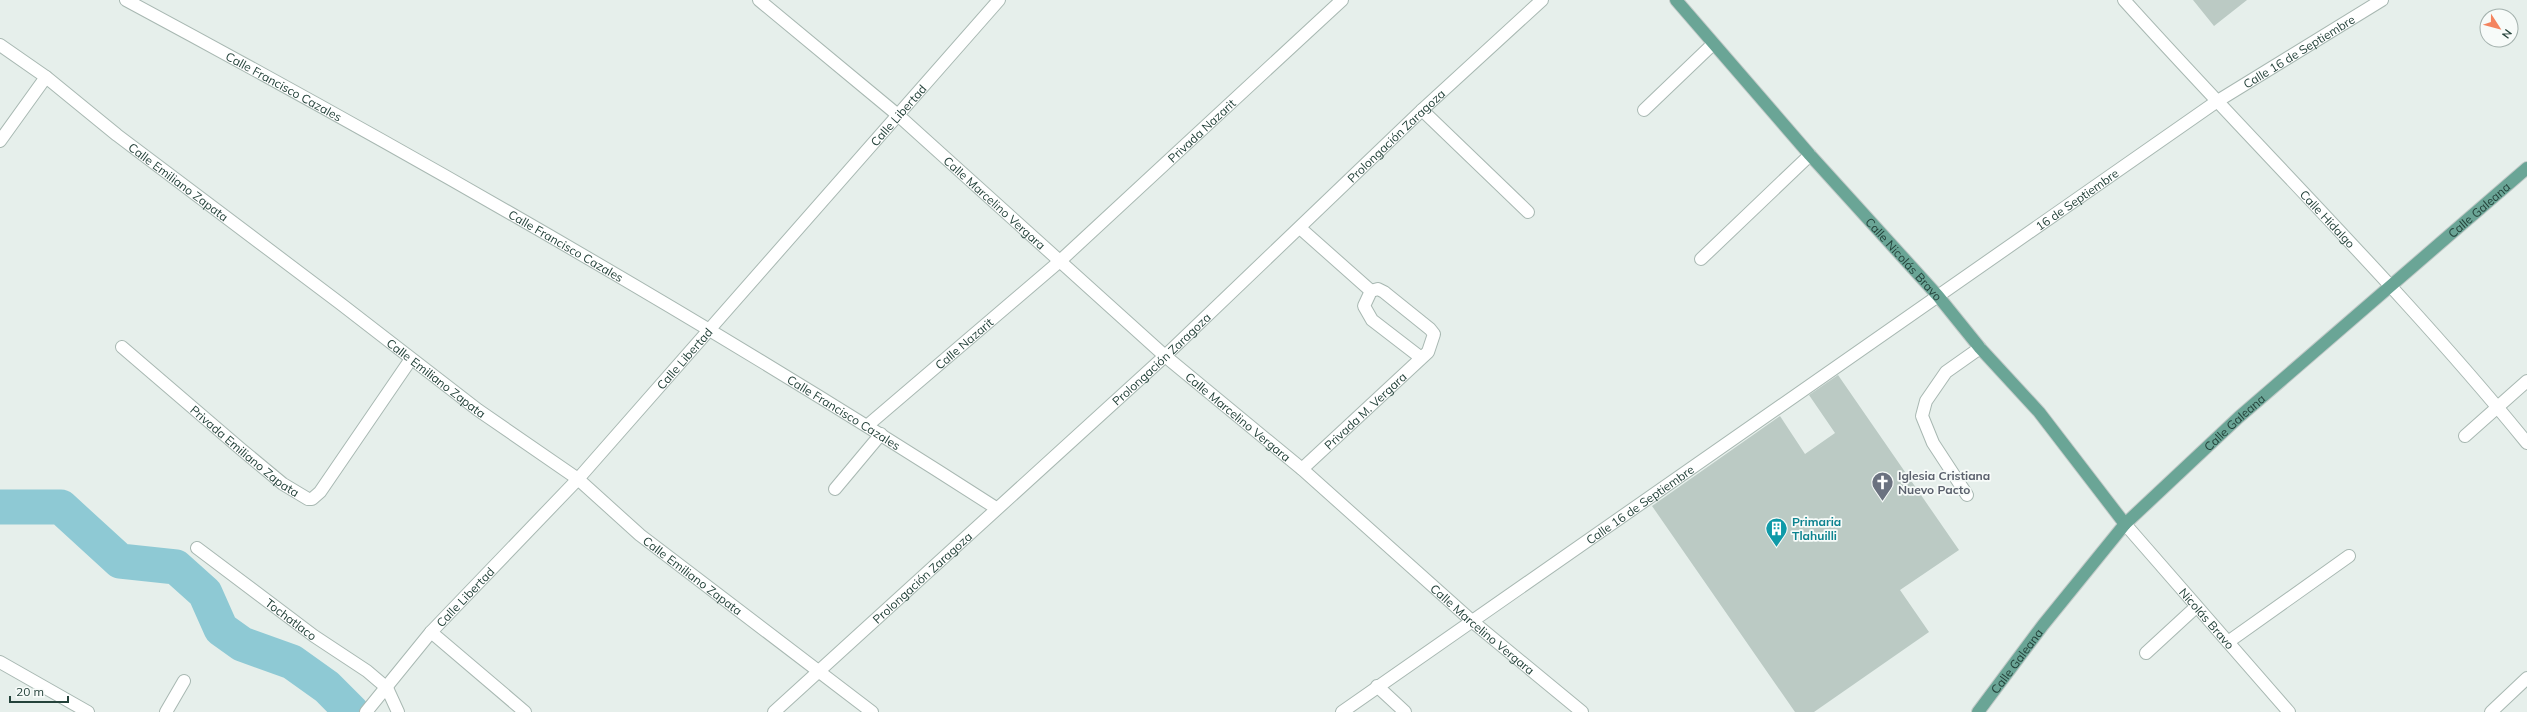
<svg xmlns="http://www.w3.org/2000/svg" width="2527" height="712" font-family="Mulish,sans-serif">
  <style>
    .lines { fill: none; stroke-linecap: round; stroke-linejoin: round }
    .river { stroke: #8ec9d4; stroke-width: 35 }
    .building { fill: #bbcac4 }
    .minor-casing { stroke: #a8b8b2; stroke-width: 14 }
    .major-casing { stroke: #c2cac8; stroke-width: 14 }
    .minor { stroke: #fff; stroke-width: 12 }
    .major { stroke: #6aa596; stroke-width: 12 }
    .labels { text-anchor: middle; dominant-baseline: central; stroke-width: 3.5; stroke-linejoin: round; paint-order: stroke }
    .street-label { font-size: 12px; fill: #24423a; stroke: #f7fbf9 }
    .worship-label { font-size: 12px; font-weight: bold; fill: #5b616d; stroke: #f7fbf9; text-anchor: start }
    .culture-label { font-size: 12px; font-weight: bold; fill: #0d838f; stroke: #f7fbf9; text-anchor: start }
  </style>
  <rect width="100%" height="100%" fill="#e6efeb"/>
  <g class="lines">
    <path class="river" d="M 0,507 L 61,507 L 120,561 L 176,567 L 205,593 L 221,629 L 242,644 L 292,662 L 327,687 L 352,712"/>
  </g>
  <path class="building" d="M 2193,0 L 2247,0 L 2214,26 Z
    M 1838,375 L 1959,550 L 1900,590 L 1929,632 L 1814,712 L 1795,712 L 1652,506 L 1780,416 L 1805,454 L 1835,433 L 1809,395 Z"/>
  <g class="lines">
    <defs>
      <g id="minor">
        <path id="s1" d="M 126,0 C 422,159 714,326 996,508"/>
        <path id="s2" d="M 759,0 L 899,116 L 1165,356 L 1302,469 L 1473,622 L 1582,712"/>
        <path id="s3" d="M 2124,0 C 2257,148 2401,288 2527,443"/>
        <path id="s4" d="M 0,45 L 46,77 L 117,135 L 341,304 L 478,410 L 578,479 L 640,535 L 872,712"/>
        <path d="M 1422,110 L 1528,212"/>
        <path d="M 1644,110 L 1713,44"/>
        <path d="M 0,141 L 46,77"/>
        <path d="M 1300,228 L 1371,291"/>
        <path d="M 1701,259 L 1810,155"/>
        <path id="s5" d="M 122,347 L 242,450 L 283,484 L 308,499 L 312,499 L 320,492 L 411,359"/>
        <path id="s6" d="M 868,425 L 1060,261 L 1342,0"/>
        <path d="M 2465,436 L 2527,381"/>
        <path id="s7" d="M 1302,469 L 1428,352 L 1434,334 L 1430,329 L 1384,292 L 1378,289 L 1371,291 L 1364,306 L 1372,320 L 1420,357"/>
        <path d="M 835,489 L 881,434"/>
        <path d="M 1967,495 L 1933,443 L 1922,416 L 1926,401 L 1946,372 L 1980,348"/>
        <path id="s8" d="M 2125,524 L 2289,712"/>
        <path id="s9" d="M 197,548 L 314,636 L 367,671 L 387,688 L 398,712"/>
        <path d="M 431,632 L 525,712"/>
        <path d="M 2228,642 L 2349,556"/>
        <path d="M 2146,653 L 2196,607"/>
        <path d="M 0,662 L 88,712"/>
        <path d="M 1377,686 L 1405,712"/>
        <path d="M 166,712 L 184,681"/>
        <path id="s10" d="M 366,712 L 431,632 L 578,479 L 999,0"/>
        <path id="s11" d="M 774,712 L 1165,356 L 1422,110 L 1542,0"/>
        <path id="s12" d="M 1342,712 L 2216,102 L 2382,0"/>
        <path d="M 2491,712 L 2527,678"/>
      </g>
      <g id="major">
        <path id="s13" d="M 1676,0 L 1810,155 L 1938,296 L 1980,348 L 2039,412 L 2125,524"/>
        <path id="s14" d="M 1978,712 L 2043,625 L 2125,524 L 2239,417 L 2527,168"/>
      </g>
    </defs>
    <use href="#minor" class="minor-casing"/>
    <use href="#major" class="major-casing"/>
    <use href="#minor" class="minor"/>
    <use href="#major" class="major"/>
  </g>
  <defs>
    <symbol id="church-pin" viewBox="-11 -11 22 30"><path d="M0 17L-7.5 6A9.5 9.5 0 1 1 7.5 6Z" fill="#6b7280" stroke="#f7fbf9"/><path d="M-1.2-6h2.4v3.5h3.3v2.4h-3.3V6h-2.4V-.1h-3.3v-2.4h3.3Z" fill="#fff"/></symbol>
    <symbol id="building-pin" viewBox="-11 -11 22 30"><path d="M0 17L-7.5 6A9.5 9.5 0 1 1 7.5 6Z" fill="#0f9aa8" stroke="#f7fbf9"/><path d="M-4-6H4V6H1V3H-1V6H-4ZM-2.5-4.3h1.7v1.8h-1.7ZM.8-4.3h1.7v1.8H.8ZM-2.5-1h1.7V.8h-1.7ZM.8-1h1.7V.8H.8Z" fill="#fff"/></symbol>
  </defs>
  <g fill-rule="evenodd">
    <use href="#church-pin" x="1870" y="470" width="25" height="34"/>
    <use href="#building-pin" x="1764" y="516" width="25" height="34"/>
  </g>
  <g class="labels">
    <g class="street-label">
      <text stroke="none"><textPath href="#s12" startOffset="1163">Calle 16 de Septiembre</textPath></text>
      <text stroke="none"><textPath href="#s1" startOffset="180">Calle Francisco Cazales</textPath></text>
      <text stroke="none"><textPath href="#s10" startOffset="800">Calle Libertad</textPath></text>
      <text stroke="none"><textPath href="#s6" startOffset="445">Privada Nazarit</textPath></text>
      <text stroke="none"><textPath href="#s11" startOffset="848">Prolongación Zaragoza</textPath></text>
      <text stroke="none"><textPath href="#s4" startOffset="225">Calle Emiliano Zapata</textPath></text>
      <text stroke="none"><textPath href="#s12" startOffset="896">16 de Septiembre</textPath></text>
      <text stroke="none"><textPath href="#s2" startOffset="311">Calle Marcelino Vergara</textPath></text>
      <text stroke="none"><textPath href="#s14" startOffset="712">Calle Galeana</textPath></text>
      <text stroke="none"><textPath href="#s3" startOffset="299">Calle Hidalgo</textPath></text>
      <text stroke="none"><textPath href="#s1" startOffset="504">Calle Francisco Cazales</textPath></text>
      <text stroke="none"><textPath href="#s13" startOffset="345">Calle Nicolás Bravo</textPath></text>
      <text stroke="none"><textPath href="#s6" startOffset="126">Calle Nazarit</textPath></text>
      <text stroke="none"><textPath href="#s10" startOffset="476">Calle Libertad</textPath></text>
      <text stroke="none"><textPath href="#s11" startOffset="524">Prolongación Zaragoza</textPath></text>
      <text stroke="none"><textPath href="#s4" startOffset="549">Calle Emiliano Zapata</textPath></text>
      <text stroke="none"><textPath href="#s7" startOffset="86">Privada M. Vergara</textPath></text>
      <text stroke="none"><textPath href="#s1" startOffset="828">Calle Francisco Cazales</textPath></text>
      <text stroke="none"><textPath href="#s2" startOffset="635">Calle Marcelino Vergara</textPath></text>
      <text stroke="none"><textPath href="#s14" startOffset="388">Calle Galeana</textPath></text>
      <text stroke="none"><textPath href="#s5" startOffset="161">Privada Emiliano Zapata</textPath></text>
      <text stroke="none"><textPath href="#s12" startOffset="363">Calle 16 de Septiembre</textPath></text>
      <text stroke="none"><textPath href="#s4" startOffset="873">Calle Emiliano Zapata</textPath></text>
      <text stroke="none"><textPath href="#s11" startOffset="200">Prolongación Zaragoza</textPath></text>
      <text stroke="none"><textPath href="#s10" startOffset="152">Calle Libertad</textPath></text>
      <text stroke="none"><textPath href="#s9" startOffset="118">Tochatlaco</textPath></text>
      <text stroke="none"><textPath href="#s8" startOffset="125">Nicolás Bravo</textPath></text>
      <text stroke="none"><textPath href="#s2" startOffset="959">Calle Marcelino Vergara</textPath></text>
      <text stroke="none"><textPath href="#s14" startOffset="64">Calle Galeana</textPath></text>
    </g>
    <g class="worship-label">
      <text x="1898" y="475">Iglesia Cristiana<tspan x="1898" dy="14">Nuevo Pacto</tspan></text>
    </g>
    <g class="culture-label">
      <text x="1792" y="521">Primaria<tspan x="1792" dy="14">Tlahuilli</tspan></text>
    </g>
  </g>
  <g transform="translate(2499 28) rotate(126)"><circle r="19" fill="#f7fbf9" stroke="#a3b1ad"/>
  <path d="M0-3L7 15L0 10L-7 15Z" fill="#f4845f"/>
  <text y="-6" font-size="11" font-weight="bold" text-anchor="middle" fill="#24423a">N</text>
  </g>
  <path d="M10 696v6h58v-6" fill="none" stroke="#24423a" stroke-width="2"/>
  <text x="16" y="696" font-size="12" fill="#24423a" stroke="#f7fbf9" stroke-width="3" paint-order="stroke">20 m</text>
</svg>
